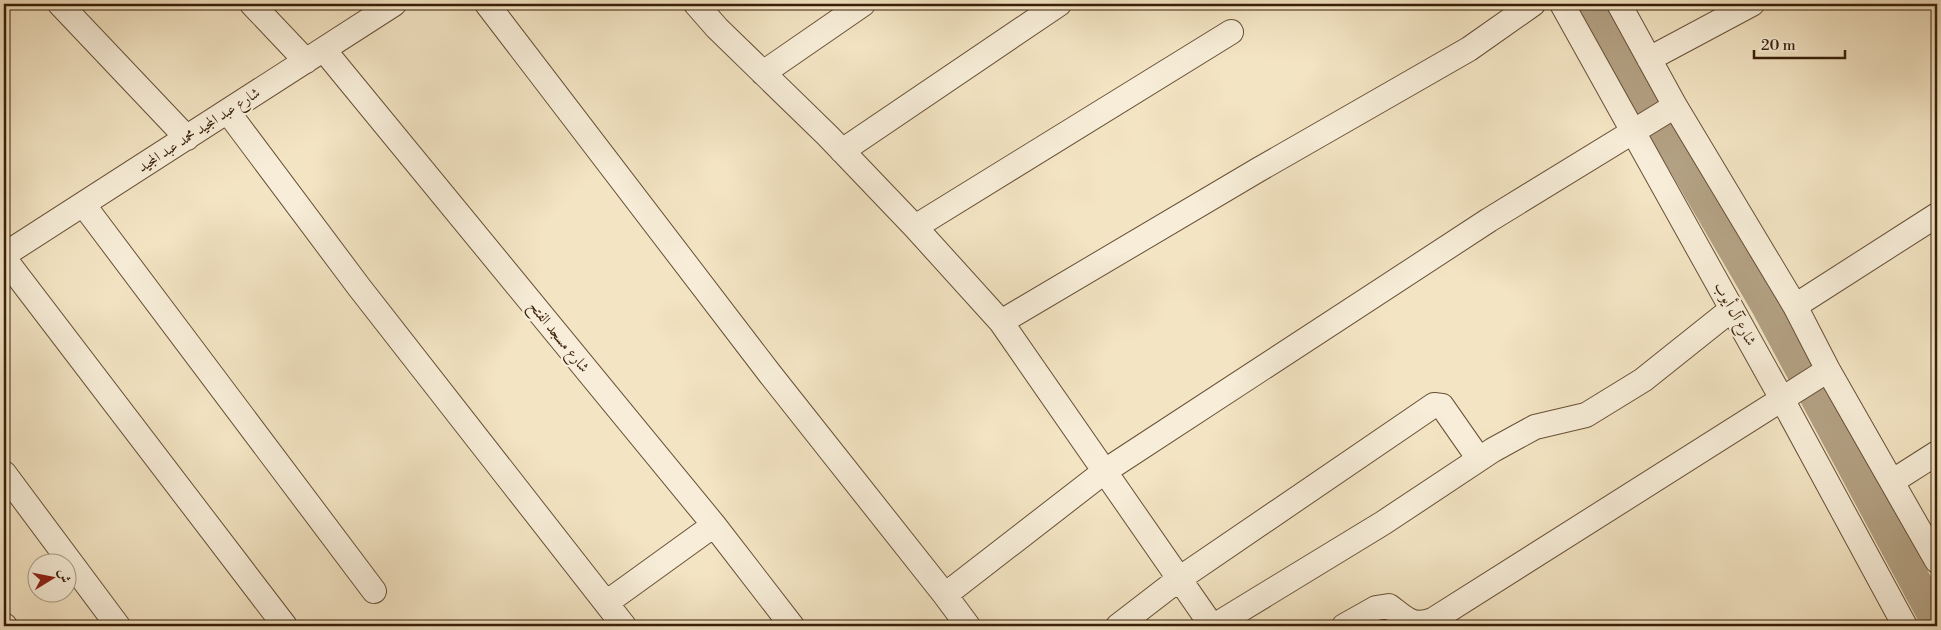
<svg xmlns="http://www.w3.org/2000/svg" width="1941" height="630" font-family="'Libre Bodoni',Amiri,serif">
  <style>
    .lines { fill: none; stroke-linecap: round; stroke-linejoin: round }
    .canal { stroke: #b3a183; stroke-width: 32 }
    .minor-casing { stroke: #675037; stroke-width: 26 }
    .minor { stroke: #f7edd8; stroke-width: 24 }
    .labels { text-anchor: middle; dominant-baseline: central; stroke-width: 4.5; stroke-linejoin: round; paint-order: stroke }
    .street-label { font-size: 15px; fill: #381f08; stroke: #f7edd8 }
  </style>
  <rect width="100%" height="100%" fill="#f3e4c3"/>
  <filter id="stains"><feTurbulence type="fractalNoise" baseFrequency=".004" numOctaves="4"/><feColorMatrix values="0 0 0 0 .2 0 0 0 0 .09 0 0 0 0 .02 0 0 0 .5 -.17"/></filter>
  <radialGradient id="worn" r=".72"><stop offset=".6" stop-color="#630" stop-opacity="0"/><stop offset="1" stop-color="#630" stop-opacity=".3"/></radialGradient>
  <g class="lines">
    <path class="canal" d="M 1591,4 L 1767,306 L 1937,622"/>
    <defs>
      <path id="minor" d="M 60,4 L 187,138
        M 252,4 L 306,61
        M 487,4 L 770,374 L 945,595 L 968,626
        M 696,4 L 717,28 L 828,136 L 915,227 L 1001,322 L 1212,626
        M 1562,4 L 1782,399 L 1905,626
        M 1619,4 L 1675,106 L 1795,306 L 1828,370 L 1937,561
        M 324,50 L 714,525 L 792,626
        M 1649,59 L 1752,4
        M 763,73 L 863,4
        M 228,112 L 359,287 L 624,626
        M 842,151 L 1059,4
        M 83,204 L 374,591
        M 915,227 L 1231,32
        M 4,255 L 394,4
        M 4,258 L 285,626
        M 1795,306 L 1937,215
        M 1001,322 L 1258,170 L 1469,49 L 1533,4
        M 4,473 L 118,626
        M 1893,481 L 1937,453
        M 945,595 L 1105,471 L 1489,220 L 1675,106
        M 606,603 L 714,525
        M 4,625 L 5,626
        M 1118,626 L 1179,579 L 1434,405 L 1442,406 L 1479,459
        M 1214,626 L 1383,523 L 1493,450 L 1535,427 L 1586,415 L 1643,380 L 1732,309
        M 1344,626 L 1376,608 L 1389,606 C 1405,618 1412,628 1433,620 L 1828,370"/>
    </defs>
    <use href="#minor" class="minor-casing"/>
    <use href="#minor" class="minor"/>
  </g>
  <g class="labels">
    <g class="street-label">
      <text transform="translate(199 130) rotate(-33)">شارع عبد المجيد محمد عبد المجيد</text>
      <text transform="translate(1735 314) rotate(61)">شارع آل أيوب</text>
      <text transform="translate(559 337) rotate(51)">شارع مسجد الفتح</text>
    </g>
  </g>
  <rect width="1941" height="630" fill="none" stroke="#f3e4c3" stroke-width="20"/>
  <rect x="5" y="5" width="1931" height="620" fill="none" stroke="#381f08" stroke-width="2.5"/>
  <rect x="10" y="10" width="1921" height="610" fill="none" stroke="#381f08"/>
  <g transform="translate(52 578) rotate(80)"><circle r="24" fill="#f7edd8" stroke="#ab9b85"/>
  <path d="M0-4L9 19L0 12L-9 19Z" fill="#8f2418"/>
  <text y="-8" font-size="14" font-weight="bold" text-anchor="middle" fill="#381f08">ش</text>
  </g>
  <path d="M1754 50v8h91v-8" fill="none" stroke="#381f08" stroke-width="2.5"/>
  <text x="1761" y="50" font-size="15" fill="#381f08" stroke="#f7edd8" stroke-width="4" paint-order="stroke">20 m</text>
  <rect width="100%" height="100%" filter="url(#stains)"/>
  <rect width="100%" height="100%" fill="url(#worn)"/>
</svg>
